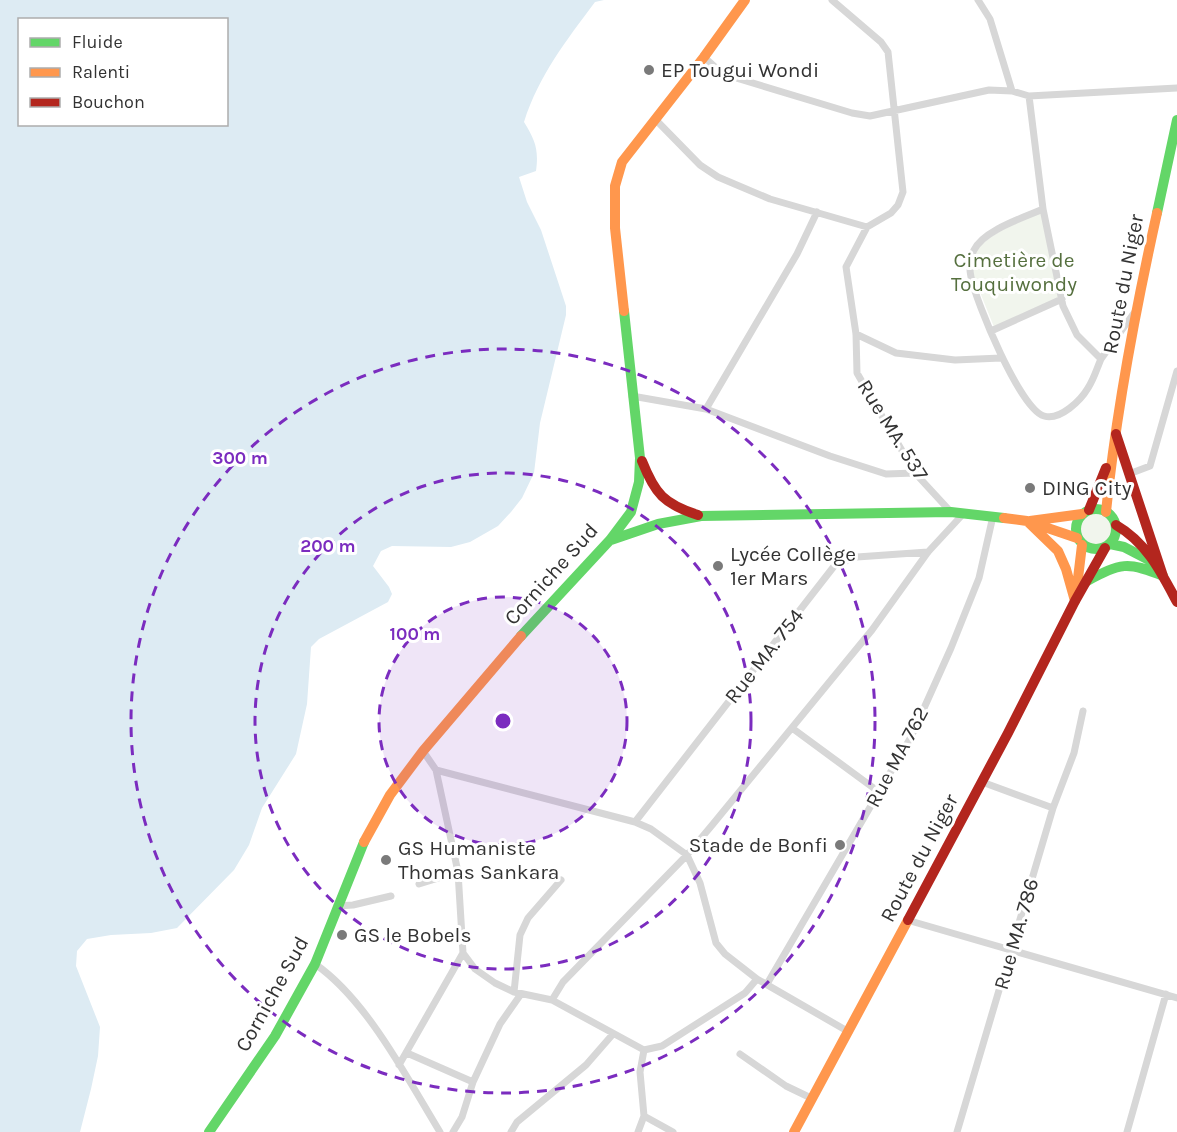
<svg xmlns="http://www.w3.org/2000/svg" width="1177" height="1132" font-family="Karla,sans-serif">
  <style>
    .green { fill: #f1f5ed }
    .water { fill: #ddebf3; fill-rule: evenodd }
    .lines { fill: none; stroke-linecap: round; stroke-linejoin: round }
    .street { stroke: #d7d7d7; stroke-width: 7 }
    .fast { stroke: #63d668; stroke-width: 10 }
    .slow { stroke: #ff974d; stroke-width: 10 }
    .jam { stroke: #b3261e; stroke-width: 10 }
    .ring { fill: none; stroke: #7b2cbf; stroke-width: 3; stroke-dasharray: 10 8 }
    .poi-dot { fill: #7a7a7a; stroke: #fff; stroke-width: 2 }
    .labels { text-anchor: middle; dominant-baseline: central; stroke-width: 6; stroke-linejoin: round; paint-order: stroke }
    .poi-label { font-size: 21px; fill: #333; stroke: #fff; text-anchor: start }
    .park-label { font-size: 21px; fill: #56703f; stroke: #fff }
    .street-label { font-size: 21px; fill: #333; stroke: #fff }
    .centre { fill: #7b2cbf; stroke: #fff; stroke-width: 3 }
    .ring-label { font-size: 18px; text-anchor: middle; font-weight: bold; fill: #7b2cbf; stroke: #fff; stroke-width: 6; stroke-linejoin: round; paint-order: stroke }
  </style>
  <rect width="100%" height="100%" fill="#fff"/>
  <path class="green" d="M 1042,212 L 1059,298 L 994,327 L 973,275 L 970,259 C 988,232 1014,225 1042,212 Z
    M1077 530a18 18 0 1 1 36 0a18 18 0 1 1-36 0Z"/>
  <path class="water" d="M 0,0 L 604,0 L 595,2 C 566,41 539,75 524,122 C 535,140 539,149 536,171 L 519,177 L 527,202 L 541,230 L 566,306 L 566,315 L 540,423 L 534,473 L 522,498 L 511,512 L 498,526 L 470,542 L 451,547 L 392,546 L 381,551 L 373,566 L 389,587 L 392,594 L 388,602 L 319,639 L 311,647 L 307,704 L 296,754 L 262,808 L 249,845 L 234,870 L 177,928 L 151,933 L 111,935 L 87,939 L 77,951 L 76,966 L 100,1027 L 98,1056 L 91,1089 L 80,1132 L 0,1132 ZM 20,20 L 226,20 L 226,124 L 20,124 Z"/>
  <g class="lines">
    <path class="street" d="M 832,0 L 881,42 L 888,52 L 903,192 L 898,205 L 891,213 L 867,227 L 846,267 L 856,334 L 857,373 L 915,473 L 951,512
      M 978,0 L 990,19 L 1012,91
      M 704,57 L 723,74 L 852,113 L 870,116 L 989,90 L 1012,91 L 1029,96 L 1177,88
      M 1029,96 L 1043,209 L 1063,306 L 1077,335 L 1101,359 L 1134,313
      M 655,119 L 700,165 L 718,177 L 770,199 L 867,227
      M 1043,209 C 1023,218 984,230 974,250 C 970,258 969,268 971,277 C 976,302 1020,409 1044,416 C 1060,421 1081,400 1088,388 C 1094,379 1097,368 1101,359
      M 991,331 L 1062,299
      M 856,334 L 896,353 L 955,360 L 1001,358
      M 632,396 L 706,409 L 830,456 L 886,474 L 915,473
      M 706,409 L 797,254 L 817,212
      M 1129,474 L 1150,466 L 1177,371
      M 792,728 L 879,792
      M 423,751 L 436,770 L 458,872 L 463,953 L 475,969 L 495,983 L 514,992 L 552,1000 L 644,1050 L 662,1046 L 745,993 L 757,979
      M 436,770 L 635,822 L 651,829 L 687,855 L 700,883 L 716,943 L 725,954 L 757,979 L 849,1032
      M 1053,808 L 1074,753 L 1083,711
      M 635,822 L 835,565 L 857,557 L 928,552
      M 419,884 L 458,872
      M 337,906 L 353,905 L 391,896
      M 907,920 L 1177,998
      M 315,964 C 367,1000 407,1078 440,1132
      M 767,984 L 911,737 L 951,648 L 979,578 L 993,516
      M 514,992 L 520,935 L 528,918 L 561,880
      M 552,1000 L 563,982 L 687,855 L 713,824 L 872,630 L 928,552 L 964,513
      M 407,1053 L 473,1082
      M 740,1054 L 786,1086 L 811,1098
      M 399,1065 L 463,953
      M 644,1116 L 673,1132
      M 453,1132 L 462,1117 L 473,1082 L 500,1024 L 521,994
      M 511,1132 L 517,1122 L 586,1065 L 613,1034
      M 638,1132 L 644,1116 L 640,1072 L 644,1050
      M 957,1132 L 1053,808 L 982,782
      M 1127,1132 L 1166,994"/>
    <path class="fast" d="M 1157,213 L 1177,120
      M1076 529a20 20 0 1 1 40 0a20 20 0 1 1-40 0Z
      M 611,540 L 658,524 L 701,516 L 951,512 L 1004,518
      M 1110,544 L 1124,547 L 1151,561
      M 1087,581 C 1121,563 1127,561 1163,576
      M 521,636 L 610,540 L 631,512 L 639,482 L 640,458 L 624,311
      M 209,1132 L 275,1036 L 315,964 L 364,842"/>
    <path class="slow" d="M 624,311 L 615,228 L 615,186 L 622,162 L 704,57 L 745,0
      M 1106,512 C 1116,411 1135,312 1157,213
      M 1004,518 L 1027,521 L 1077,538
      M 1027,521 L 1058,551 L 1066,569 L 1075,601
      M 1030,521 L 1082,514
      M 1076,595 L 1082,545
      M 364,842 L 390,795 L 423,751 L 521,636
      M 794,1132 L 908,920"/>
    <path class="jam" d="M 1116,434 L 1163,576
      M 642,461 C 655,494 664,504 698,515
      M 1089,510 L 1106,468
      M 1116,525 C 1147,543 1161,572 1177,602
      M 908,920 L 1008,733 L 1075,601 L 1105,548"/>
  </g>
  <circle cx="503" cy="721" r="124" fill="#7b2cbf" fill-opacity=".12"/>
  <g class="ring">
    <circle cx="503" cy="721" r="124"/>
    <circle cx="503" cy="721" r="248"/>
    <circle cx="503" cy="721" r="372"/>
  </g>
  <g class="poi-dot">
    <circle cx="649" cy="70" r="6"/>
    <circle cx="1030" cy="488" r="6"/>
    <circle cx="718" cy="566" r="6"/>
    <circle cx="840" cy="845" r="6"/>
    <circle cx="386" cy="860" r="6"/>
    <circle cx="342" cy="935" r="6"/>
  </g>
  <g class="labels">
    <g class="poi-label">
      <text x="661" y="70">EP Tougui Wondi</text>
      <text x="1042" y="488">DING City</text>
      <text x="730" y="554">Lycée Collège<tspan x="730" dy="24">1er Mars</tspan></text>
      <text x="828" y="845" text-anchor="end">Stade de Bonfi</text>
      <text x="398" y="848">GS Humaniste<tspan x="398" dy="24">Thomas Sankara</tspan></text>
      <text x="354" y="935">GS le Bobels</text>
    </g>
    <g class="park-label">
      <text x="1014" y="260">Cimetière de<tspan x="1014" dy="24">Touquiwondy</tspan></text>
    </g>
    <g class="street-label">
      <text transform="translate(1123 284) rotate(-79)">Route du Niger</text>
      <text transform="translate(893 430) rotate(58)">Rue MA. 537</text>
      <text transform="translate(551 574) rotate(-48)">Corniche Sud</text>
      <text transform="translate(764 656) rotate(-52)">Rue MA. 754</text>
      <text transform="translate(897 757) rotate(-62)">Rue MA 762</text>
      <text transform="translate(919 858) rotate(-62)">Route du Niger</text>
      <text transform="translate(1016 934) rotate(-74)">Rue MA. 786</text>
      <text transform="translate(272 994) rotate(-61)">Corniche Sud</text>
    </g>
  </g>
  <circle cx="503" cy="721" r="9" class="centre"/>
  <g class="ring-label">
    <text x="240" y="464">300 m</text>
    <text x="328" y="552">200 m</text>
    <text x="415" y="640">100 m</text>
  </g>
  <rect x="18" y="18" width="210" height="108" fill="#ffffff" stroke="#adadad" stroke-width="1.5"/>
  <rect x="30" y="38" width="30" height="9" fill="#63d668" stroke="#adadad" stroke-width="1.5"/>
  <text x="72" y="48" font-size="18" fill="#333333">Fluide</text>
  <rect x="30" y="68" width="30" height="9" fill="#ff974d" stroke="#adadad" stroke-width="1.5"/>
  <text x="72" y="78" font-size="18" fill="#333333">Ralenti</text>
  <rect x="30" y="98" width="30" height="9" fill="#b3261e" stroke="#adadad" stroke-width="1.5"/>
  <text x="72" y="108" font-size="18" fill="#333333">Bouchon</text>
</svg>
